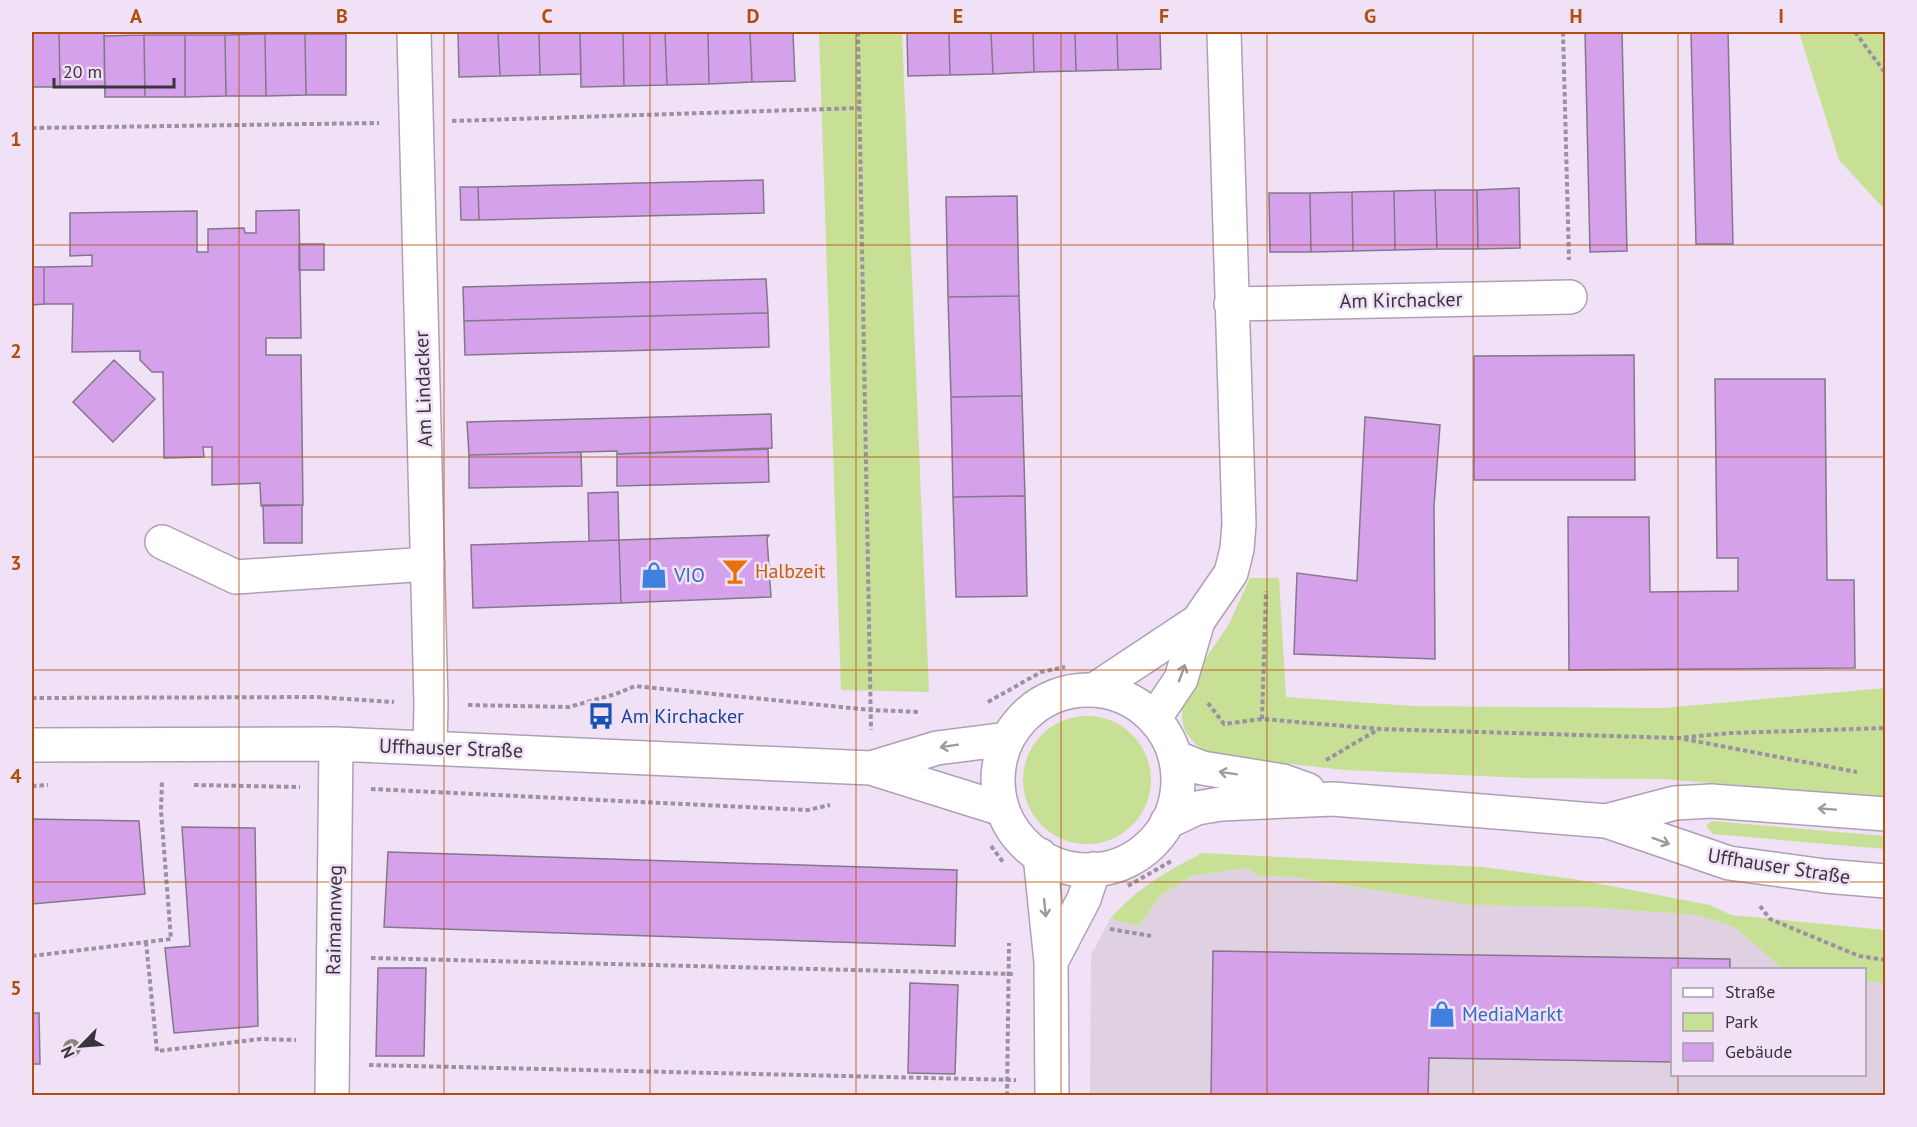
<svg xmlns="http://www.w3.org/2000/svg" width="1917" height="1127" font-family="'PT Sans',sans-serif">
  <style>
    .commercial { fill: #e0d1e2 }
    .green { fill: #c7e095 }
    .building { fill: #d5a1ea; stroke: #847789; stroke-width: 1.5 }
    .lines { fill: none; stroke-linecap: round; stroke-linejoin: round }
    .minor-casing { stroke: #aea0b4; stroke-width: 36 }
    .path { stroke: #9b91a0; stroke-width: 4; stroke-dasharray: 4.5 3; stroke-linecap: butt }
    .minor { stroke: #fff; stroke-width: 33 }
    .tree { fill: #88877c }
    .oneway { stroke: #9c9a9e }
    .grid { fill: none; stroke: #b04e0e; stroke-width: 1.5; stroke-opacity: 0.55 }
    .labels { text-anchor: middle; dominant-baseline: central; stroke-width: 5; stroke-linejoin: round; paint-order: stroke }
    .street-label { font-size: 20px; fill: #3a353d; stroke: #f0e1f6 }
    .food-label { font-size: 20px; fill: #c56008; stroke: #f0e1f6; text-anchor: start }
    .shop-label { font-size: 20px; fill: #366cbe; stroke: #f0e1f6; text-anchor: start }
    .transit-label { font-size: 20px; fill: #164399; stroke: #f0e1f6; text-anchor: start }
    .neatline { fill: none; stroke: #b04e0e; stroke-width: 2 }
    .grid-label { font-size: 20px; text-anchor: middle; font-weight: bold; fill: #b04e0e }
  </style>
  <rect width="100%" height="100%" fill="#f0e1f6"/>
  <path class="commercial" d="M 1248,868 L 1258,876 L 1293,877 L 1468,905 L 1584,907 L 1697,915 L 1734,927 L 1783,969 L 1672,970 L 1672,1074 L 1864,1074 L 1865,981 L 1885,984 L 1885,1095 L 1090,1096 L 1091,955 L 1110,919 L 1139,926 L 1160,896 L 1191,876 Z"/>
  <path class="green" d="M 819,32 L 902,32 L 929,692 L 841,690 Z
    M 1799,32 L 1885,32 L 1885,210 L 1839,160 Z
    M 1250,578 L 1279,578 L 1286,697 L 1412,706 L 1664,708 L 1885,688 L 1885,797 L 1662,779 L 1526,778 L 1344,770 L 1213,755 L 1195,744 L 1185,731 L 1182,719 L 1182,706 L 1196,673 L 1229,624 Z
    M1023 780a64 64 0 1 1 128 0a64 64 0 1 1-128 0Z
    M 1712,821 L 1885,836 L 1885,849 L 1713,834 L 1706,826 Z
    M 1202,853 L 1482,867 L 1574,879 L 1710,905 L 1731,915 L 1885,930 L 1885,984 L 1865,981 L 1864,970 L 1783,969 L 1734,927 L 1697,915 L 1584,907 L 1468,905 L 1293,877 L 1258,876 L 1248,868 L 1191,876 L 1160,896 L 1139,926 L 1110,919 C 1140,886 1164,873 1202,853 Z"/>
  <path class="building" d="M 32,32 L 59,32 L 60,87 L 32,87 Z
    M 59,32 L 104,32 L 105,86 L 60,87 Z
    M 458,32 L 498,32 L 500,76 L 459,77 Z
    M 498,32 L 539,32 L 540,75 L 500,76 Z
    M 539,32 L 580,32 L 581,74 L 540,75 Z
    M 580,32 L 623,32 L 624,86 L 581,87 Z
    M 623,32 L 665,32 L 667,85 L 624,86 Z
    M 665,32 L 708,32 L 709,84 L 667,85 Z
    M 708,32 L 750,32 L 752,82 L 709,84 Z
    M 750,32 L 793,32 L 795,81 L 752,82 Z
    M 907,32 L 949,32 L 950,75 L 908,76 Z
    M 949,32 L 991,32 L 993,74 L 950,75 Z
    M 991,32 L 1033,32 L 1034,72 L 993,74 Z
    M 1033,32 L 1075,32 L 1076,71 L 1034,72 Z
    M 1075,32 L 1117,32 L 1118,70 L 1076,71 Z
    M 1117,32 L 1160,32 L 1161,69 L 1118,70 Z
    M 1585,32 L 1622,32 L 1627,251 L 1590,252 Z
    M 1691,32 L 1728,32 L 1733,244 L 1696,244 Z
    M 265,34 L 305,34 L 306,95 L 266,96 Z
    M 265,34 L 266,96 L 226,96 L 225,35 Z
    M 305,34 L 346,34 L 346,95 L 306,95 Z
    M 144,35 L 145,97 L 105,97 L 104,36 Z
    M 144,35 L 185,35 L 185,97 L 145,97 Z
    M 185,35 L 225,35 L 226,96 L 185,97 Z
    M 763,180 L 764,213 L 479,220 L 478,187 Z
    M 460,187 L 478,187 L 479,220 L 461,220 Z
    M 1519,188 L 1520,248 L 1478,249 L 1477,190 Z
    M 1435,190 L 1437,249 L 1395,250 L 1394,191 Z
    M 1435,190 L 1477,190 L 1478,249 L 1437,249 Z
    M 1394,191 L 1395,250 L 1353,251 L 1352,192 Z
    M 1352,192 L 1353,251 L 1311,252 L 1310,193 Z
    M 1269,193 L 1310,193 L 1311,252 L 1270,252 Z
    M 1017,196 L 1019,296 L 948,297 L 946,197 Z
    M 299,210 L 301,338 L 266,338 L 266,355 L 301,355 L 303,505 L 261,506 L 260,483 L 212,485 L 212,447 L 203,447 L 204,457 L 164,458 L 163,372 L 152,372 L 140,360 L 140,351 L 72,352 L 73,304 L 44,304 L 44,267 L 92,266 L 92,255 L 70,256 L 70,213 L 197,211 L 197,252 L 208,252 L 208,229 L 244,228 L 245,233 L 256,233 L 256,211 Z
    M 299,244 L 324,244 L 324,270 L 299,270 Z
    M 32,267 L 44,267 L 44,304 L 32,305 Z
    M 766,279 L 768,313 L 464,321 L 463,287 Z
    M 1019,296 L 1022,396 L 951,397 L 948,297 Z
    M 768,313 L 769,347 L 465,355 L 464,321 Z
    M 1634,355 L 1635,480 L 1474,480 L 1474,356 Z
    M 114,360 L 155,399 L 113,442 L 73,402 Z
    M 1715,379 L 1825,379 L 1827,580 L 1854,580 L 1855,668 L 1569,670 L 1568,517 L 1649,517 L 1650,592 L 1738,591 L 1738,558 L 1717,558 Z
    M 1022,396 L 1025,496 L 953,497 L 951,397 Z
    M 771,414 L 772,448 L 617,454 L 617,451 L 469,455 L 467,422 Z
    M 1365,417 L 1440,425 L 1434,506 L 1435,659 L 1294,654 L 1297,573 L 1357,581 Z
    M 768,449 L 769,482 L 617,486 L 617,454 Z
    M 581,452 L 582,486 L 469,488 L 469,455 Z
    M 618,492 L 619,540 L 589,541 L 588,493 Z
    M 1025,496 L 1027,596 L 956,597 L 953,497 Z
    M 263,505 L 302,505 L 302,543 L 264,543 Z
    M 769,535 L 767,538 L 771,597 L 621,603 L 619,540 Z
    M 619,540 L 621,603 L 473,608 L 471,545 Z
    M 32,819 L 139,821 L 145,894 L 32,904 Z
    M 182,827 L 255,828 L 258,1026 L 174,1033 L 165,948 L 190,946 Z
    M 388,852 L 957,870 L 955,946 L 384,927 Z
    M 1213,951 L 1730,959 L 1730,970 L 1672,970 L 1672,1062 L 1429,1058 L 1428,1096 L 1211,1096 Z
    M 378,968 L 426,968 L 424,1056 L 376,1056 Z
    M 910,983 L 958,985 L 955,1074 L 908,1073 Z
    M 32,1013 L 39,1013 L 40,1064 L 32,1064 Z"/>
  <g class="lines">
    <defs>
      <path id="minor" d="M 414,32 L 431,704 L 430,747
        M 1231,304 L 1570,297
        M 162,542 L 236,577 L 428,564
        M 1094,690 L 1198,621 L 1231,573 L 1237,549 L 1239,524 L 1224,32
        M998 780a90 90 0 1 1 180 0a90 90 0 1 1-180 0Z
        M 1154,719 L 1181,679 L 1198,621
        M 32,745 L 336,744 L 871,768 L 1002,809
        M 1175,757 L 1202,768 L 1283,781 L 1308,790
        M 871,768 L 937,748 L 1007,739
        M 1606,821 L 1675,803 L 1711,801 L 1886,814
        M 1167,822 L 1197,808 L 1221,804 L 1333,799 L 1606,821 L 1729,863 L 1825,876 L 1886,881
        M 1040,855 L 1051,962 L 1052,1096
        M 1051,962 L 1084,899 L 1094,869
        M 332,1096 L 336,744"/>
    </defs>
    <use href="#minor" class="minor-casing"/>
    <path class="path" d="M 858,32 L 871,730
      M 1563,32 L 1569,260
      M 1855,32 L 1886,74
      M 452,121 L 860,108
      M 32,128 L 379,123
      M 32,698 L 316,697 L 394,702
      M 988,702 L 1041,672 L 1065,667
      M 1208,703 L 1224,724 L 1262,719 L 1380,729 L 1678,738 L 1731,733 L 1886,728
      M 468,705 L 569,707 L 616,694 L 635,686 L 871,710 L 920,712
      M 1262,719 L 1266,591
      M 1684,739 L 1857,772
      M 1326,760 L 1379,729
      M 194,785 L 300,787
      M 32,786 L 48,785
      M 371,789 L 808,810 L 830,805
      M 991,846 L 1003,862
      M 1128,886 L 1173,860
      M 1760,906 L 1770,919 L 1859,956 L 1886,960
      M 1110,929 L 1151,936
      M 146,942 L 157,1051 L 261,1039 L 296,1040
      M 32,956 L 171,939 L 161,811 L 162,780
      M 371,958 L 1014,974
      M 369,1065 L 1016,1080
      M 1007,1096 L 1009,943"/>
    <use href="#minor" class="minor"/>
  </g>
  <circle class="tree" cx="72" cy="1048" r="9"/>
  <defs><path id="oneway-shaft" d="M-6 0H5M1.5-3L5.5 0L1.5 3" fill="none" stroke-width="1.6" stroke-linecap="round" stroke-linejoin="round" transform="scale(1.5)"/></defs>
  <g class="oneway">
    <use href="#oneway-shaft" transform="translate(1182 673) rotate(-70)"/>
    <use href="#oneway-shaft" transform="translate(949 746) rotate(171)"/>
    <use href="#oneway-shaft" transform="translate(1228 773) rotate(-171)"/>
    <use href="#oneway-shaft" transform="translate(1827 809) rotate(-176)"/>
    <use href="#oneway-shaft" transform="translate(1661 841) rotate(20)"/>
    <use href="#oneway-shaft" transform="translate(1045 908) rotate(84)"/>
  </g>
  <path class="grid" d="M 239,32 L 239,1096M 444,32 L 444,1096M 650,32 L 650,1096M 856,32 L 856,1096M 1061,32 L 1061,1096M 1267,32 L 1267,1096M 1473,32 L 1473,1096M 1678,32 L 1678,970M 32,245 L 1886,245M 32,457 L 1886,457M 32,670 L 1886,670M 32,882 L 1886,882M 1678,1074 L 1678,1096"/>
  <defs>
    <symbol id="bar-bare" viewBox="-9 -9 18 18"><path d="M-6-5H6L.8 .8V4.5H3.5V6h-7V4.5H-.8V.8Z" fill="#e8710a" stroke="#f0e1f6" stroke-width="2.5" paint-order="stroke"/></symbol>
    <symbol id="shop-bare" viewBox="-9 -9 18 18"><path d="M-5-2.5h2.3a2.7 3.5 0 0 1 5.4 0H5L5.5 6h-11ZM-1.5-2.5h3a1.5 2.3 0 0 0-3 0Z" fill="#3f7fe0" stroke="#f0e1f6" stroke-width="2.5" paint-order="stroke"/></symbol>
    <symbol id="bus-bare" viewBox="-9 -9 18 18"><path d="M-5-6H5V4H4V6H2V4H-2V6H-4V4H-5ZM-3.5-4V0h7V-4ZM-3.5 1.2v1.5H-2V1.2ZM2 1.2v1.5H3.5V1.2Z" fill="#1a4fb4" stroke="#f0e1f6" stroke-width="2.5" paint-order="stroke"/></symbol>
  </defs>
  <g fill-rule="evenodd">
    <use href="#bar-bare" x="716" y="552" width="38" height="38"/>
    <use href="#shop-bare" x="635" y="556" width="38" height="38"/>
    <use href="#bus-bare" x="582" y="697" width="38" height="38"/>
    <use href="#shop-bare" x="1423" y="995" width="38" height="38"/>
  </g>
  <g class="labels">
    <g class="street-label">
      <text transform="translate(1401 300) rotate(-1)">Am Kirchacker</text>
      <text transform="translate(423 389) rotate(-92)">Am Lindacker</text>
      <text transform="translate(451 748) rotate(2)">Uffhauser Straße</text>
      <text transform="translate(1779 866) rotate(9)">Uffhauser Straße</text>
      <text transform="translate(334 920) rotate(-89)">Raimannweg</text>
    </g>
    <g class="food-label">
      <text x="755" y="571">Halbzeit</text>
    </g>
    <g class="shop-label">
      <text x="674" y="575">VIO</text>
      <text x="1462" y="1014">MediaMarkt</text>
    </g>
    <g class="transit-label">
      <text x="621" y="716">Am Kirchacker</text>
    </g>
  </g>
  <rect width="1917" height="1127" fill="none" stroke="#f0e1f6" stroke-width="66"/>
  <rect x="1671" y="968" width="195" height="108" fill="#f0e1f6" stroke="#a79cac" stroke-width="1.5"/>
  <rect x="1683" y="988" width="30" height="9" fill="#ffffff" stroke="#a79cac" stroke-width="1.5"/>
  <text x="1725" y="998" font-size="18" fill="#3a353d">Straße</text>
  <rect x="1683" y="1013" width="30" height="18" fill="#c7e095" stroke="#a79cac" stroke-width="1.5"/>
  <text x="1725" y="1028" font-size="18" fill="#3a353d">Park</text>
  <rect x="1683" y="1043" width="30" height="18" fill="#d5a1ea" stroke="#a79cac" stroke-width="1.5"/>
  <text x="1725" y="1058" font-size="18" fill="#3a353d">Gebäude</text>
  <g transform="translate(81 1046) rotate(245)" stroke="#f0e1f6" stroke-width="4.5" paint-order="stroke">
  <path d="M0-4.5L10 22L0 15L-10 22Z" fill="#3a353d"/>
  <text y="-9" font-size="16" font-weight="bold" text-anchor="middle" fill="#3a353d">N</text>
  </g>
  <path d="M54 78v9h120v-9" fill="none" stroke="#3a353d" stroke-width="3"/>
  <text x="63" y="78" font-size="18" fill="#3a353d" stroke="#f0e1f6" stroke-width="4.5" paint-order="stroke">20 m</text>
  <rect x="33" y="33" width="1851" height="1061" class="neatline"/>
  <g class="grid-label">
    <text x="136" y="23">A</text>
    <text x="342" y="23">B</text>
    <text x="547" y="23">C</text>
    <text x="753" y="23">D</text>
    <text x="958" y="23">E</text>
    <text x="1164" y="23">F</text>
    <text x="1370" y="23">G</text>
    <text x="1576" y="23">H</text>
    <text x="1781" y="23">I</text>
    <text x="16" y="146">1</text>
    <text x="16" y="358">2</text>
    <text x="16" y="570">3</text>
    <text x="16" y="783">4</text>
    <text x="16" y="995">5</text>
  </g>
</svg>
